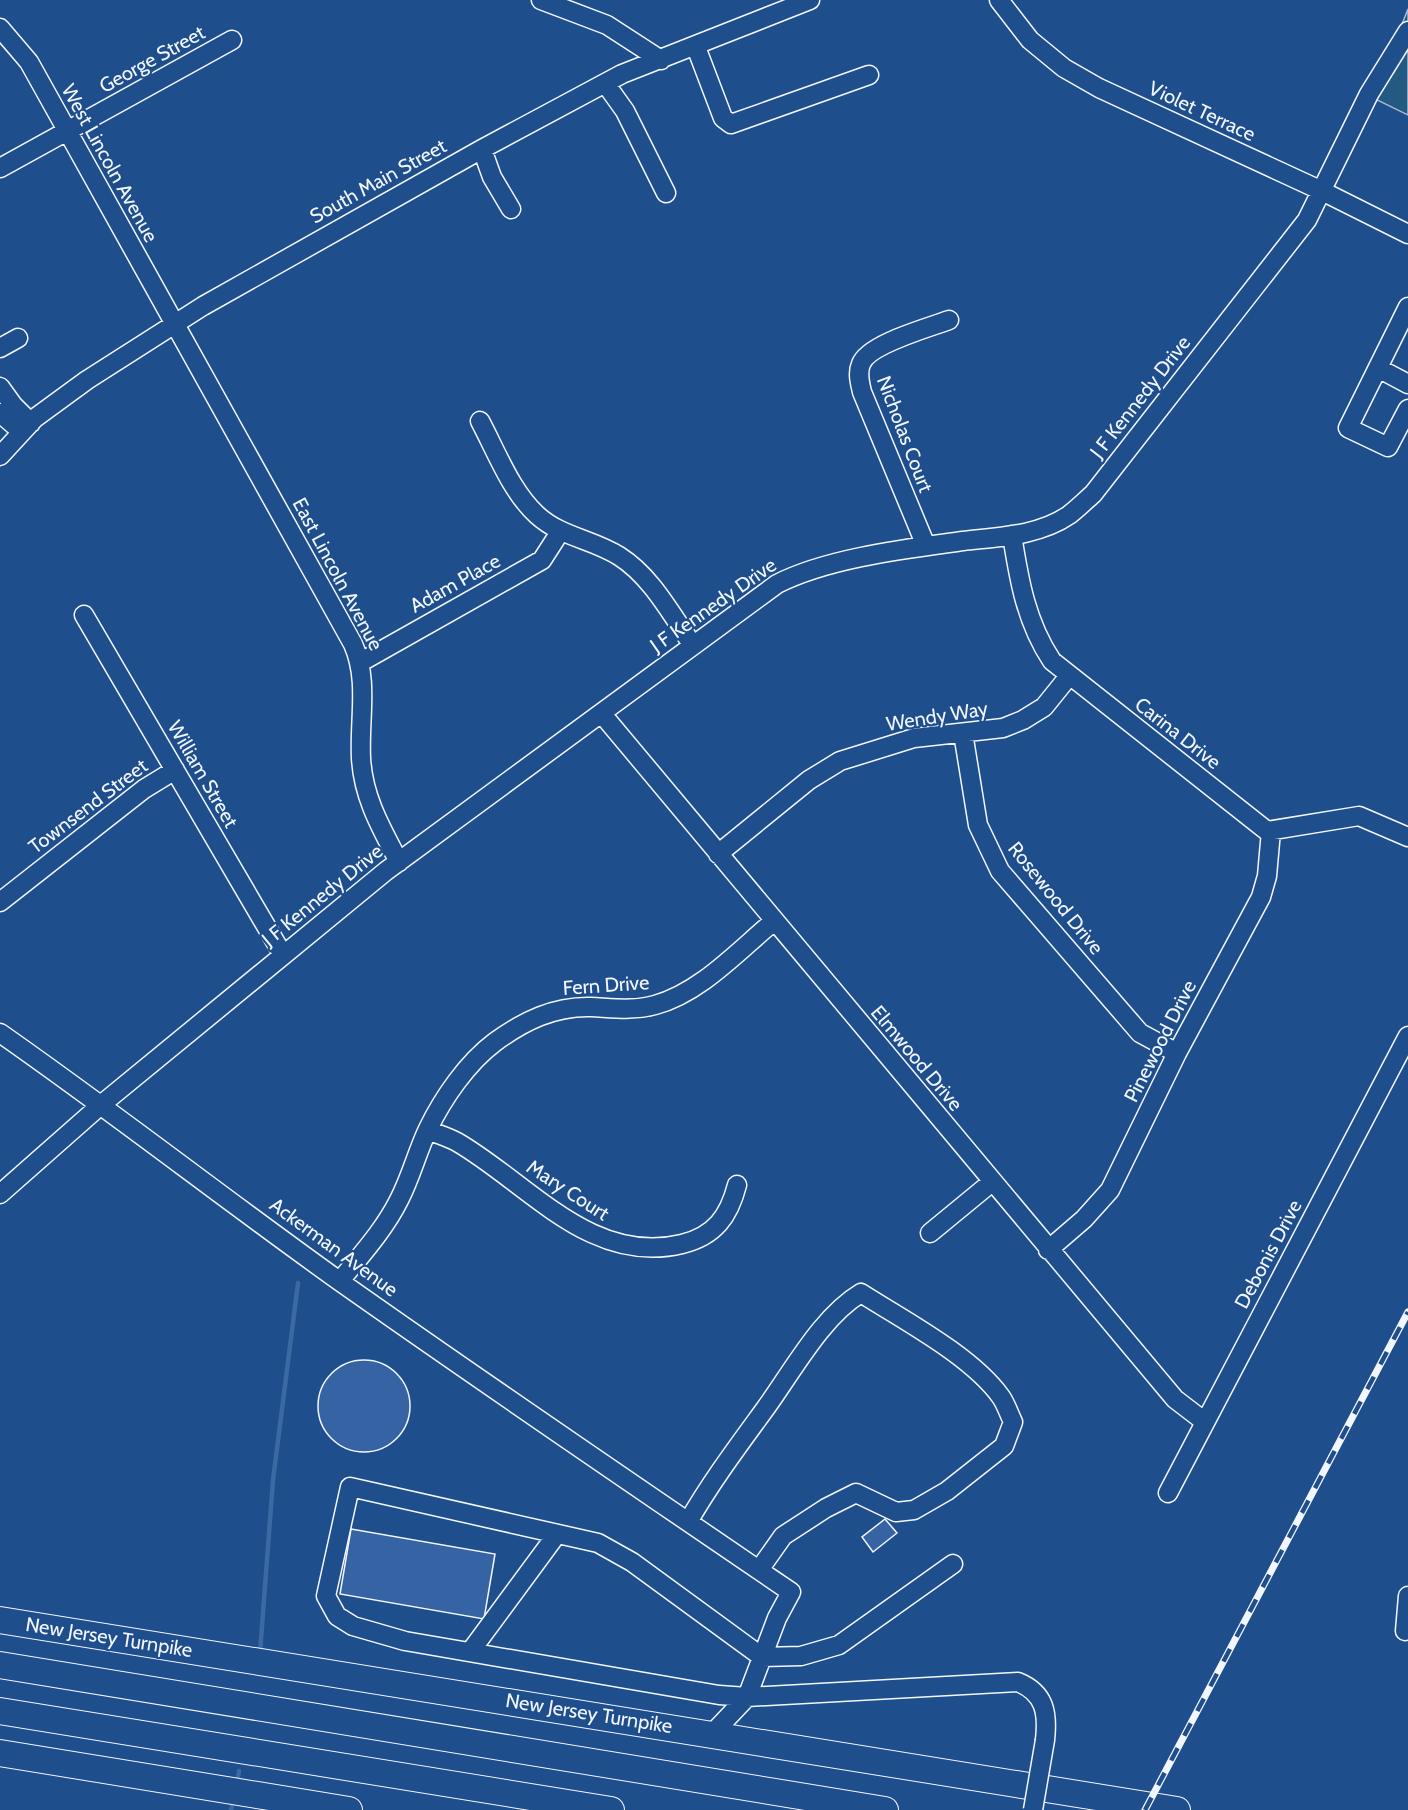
<svg xmlns="http://www.w3.org/2000/svg" width="1408" height="1810" font-family="Cabin,sans-serif">
  <style>
    .green { fill: #245a82; stroke: #a8bbd7; stroke-width: 1.5 }
    .lines { fill: none; stroke-linecap: round; stroke-linejoin: round }
    .stream { stroke: #3b69a3; stroke-width: 4.5 }
    .building { fill: #3563a3; stroke: #f2f6ff; stroke-width: 1.5 }
    .minor-casing { stroke: #f2f6ff; stroke-width: 21 }
    .highway-casing { stroke: #f2f6ff; stroke-width: 28 }
    .minor { stroke: #1f4e8c; stroke-width: 18 }
    .highway { stroke: #1f4e8c; stroke-width: 26 }
    .rail-casing { stroke: #f2f6ff; stroke-width: 7 }
    .rail { stroke: #1f4e8c; stroke-width: 4.5; stroke-dasharray: 14; stroke-linecap: butt }
    .minor-bridge-casing { stroke: #f2f6ff; stroke-width: 21; stroke-linecap: butt }
    .minor-bridge { stroke: #1f4e8c; stroke-width: 18 }
    .labels { text-anchor: middle; dominant-baseline: central; stroke-width: 4.5; stroke-linejoin: round; paint-order: stroke }
    .street-label { font-size: 20px; fill: #f2f6ff; stroke: #1f4e8c }
  </style>
  <rect width="100%" height="100%" fill="#1f4e8c"/>
  <path class="green" d="M 1408,9 L 1408,115 L 1373,98 Z"/>
  <g class="lines">
    <path class="stream" d="M 260,1653 L 273,1480 L 298,1283
      M 237,1784 L 239,1771
      M 231,1810 L 234,1798"/>
  </g>
  <path class="building" d="M318 1406a46 46 0 1 1 92 0a46 46 0 1 1-92 0Z
    M 885,1519 L 897,1533 L 873,1552 L 862,1537 Z
    M 351,1529 L 495,1554 L 484,1619 L 340,1594 Z"/>
  <g class="lines">
    <defs>
      <path id="minor" d="M 541,0 L 607,25 L 661,60
        M 999,0 L 1030,40 L 1064,68 L 1099,88 L 1322,191 L 1408,234
        M 0,28 L 29,62 L 353,644 C 369,680 359,719 361,758 C 363,797 381,828 399,862
        M 696,47 L 723,118 L 731,124 L 869,75
        M 605,83 L 625,111 L 666,193
        M 482,149 L 492,177 L 511,209
        M 0,168 L 232,40
        M 1408,307 L 1348,428 L 1388,447 L 1408,409
        M 0,348 L 18,338
        M 1378,368 L 1408,384
        M 0,387 L 13,405 L 31,423
        M 0,413 L 22,432
        M 480,421 C 497,453 511,491 537,515 C 561,537 592,539 619,556 C 651,576 671,614 692,644
        M 0,456 L 35,418 L 87,380 L 203,306 L 482,149 L 622,74 L 810,0
        M 1012,535 C 1019,580 1026,622 1052,661 L 1267,831 L 1359,816 L 1408,837
        M 926,546 L 862,392 C 860,383 857,373 861,364 C 868,344 928,328 949,320
        M 84,615 L 283,955
        M 361,662 L 542,560 L 560,532
        M 602,714 L 1175,1399 L 1205,1422
        M 963,733 L 978,825 L 1000,871 L 1140,1033 L 1177,1053
        M 718,854 L 809,780 L 840,761 L 914,738 L 1003,728 L 1023,720 L 1044,707 L 1069,676
        M 0,902 L 144,789 L 175,770
        M 0,1033 C 116,1114 227,1201 342,1283 C 491,1388 641,1490 791,1592 L 777,1618 L 747,1697 L 713,1733
        M 428,1130 C 437,1134 448,1137 457,1142 C 528,1183 591,1266 682,1244 C 715,1236 729,1216 737,1185
        M 0,1194 L 102,1104 L 386,871 L 777,584 C 828,558 905,549 963,541 C 997,537 1039,536 1069,515 C 1077,509 1085,501 1093,494 L 1307,220 L 1369,94 L 1408,31
        M 930,1233 L 992,1182
        M 1048,1250 L 1084,1219 L 1110,1190 L 1177,1053 L 1261,897 L 1267,876 L 1271,831
        M 340,1281 C 361,1255 384,1230 399,1200 C 411,1177 417,1152 428,1129 C 443,1098 467,1063 495,1042 C 524,1021 554,1006 591,1007 C 613,1008 634,1011 655,1005 C 700,993 738,951 773,922
        M 1168,1493 L 1408,1036
        M 688,1522 C 711,1482 738,1446 765,1409 C 792,1372 822,1316 861,1293 C 903,1320 972,1356 1001,1397 C 1006,1404 1009,1414 1013,1422 L 1004,1446 L 947,1491 L 914,1510 L 896,1512 L 856,1493 L 826,1508 L 783,1536 L 759,1570
        M 953,1564 L 839,1645 L 801,1656 L 762,1657 L 632,1562 L 598,1543 L 350,1487 L 326,1596 L 337,1616 L 353,1626 L 405,1641 L 719,1695 L 747,1697 L 1018,1682 C 1045,1693 1048,1713 1045,1740
        M 1405,1631 L 1408,1596
        M 470,1652 L 557,1534"/>
      <path id="highway" d="M 0,1620 L 1177,1810
        M 0,1665 L 885,1810
        M 0,1711 L 611,1810
        M 0,1753 L 349,1810"/>
    </defs>
    <use href="#minor" class="minor-casing"/>
    <use href="#highway" class="highway-casing"/>
    <use href="#minor" class="minor"/>
    <use href="#highway" class="highway"/>
    <defs>
      <path id="rail" d="M 1145,1810 L 1408,1312"/>
    </defs>
    <use href="#rail" class="rail-casing"/>
    <use href="#rail" class="rail"/>
    <defs>
      <path id="minor-bridge" d="M 1033,1810 L 1045,1740"/>
    </defs>
    <use href="#minor-bridge" class="minor-bridge-casing"/>
    <use href="#minor-bridge" class="minor-bridge"/>
  </g>
  <g class="labels">
    <g class="street-label">
      <text transform="translate(152 59) rotate(-29)">George Street</text>
      <text transform="translate(1202 111) rotate(25)">Violet Terrace</text>
      <text transform="translate(110 163) rotate(61)">West Lincoln Avenue</text>
      <text transform="translate(378 181) rotate(-29)">South Main Street</text>
      <text transform="translate(1140 397) rotate(-52)">J F Kennedy Drive</text>
      <text transform="translate(905 434) rotate(69)">Nicholas Court</text>
      <text transform="translate(338 574) rotate(62)">East Lincoln Avenue</text>
      <text transform="translate(455 583) rotate(-29)">Adam Place</text>
      <text transform="translate(713 605) rotate(-35)">J F Kennedy Drive</text>
      <text transform="translate(937 716) rotate(-9)">Wendy Way</text>
      <text transform="translate(1178 733) rotate(38)">Carina Drive</text>
      <text transform="translate(203 774) rotate(60)">William Street</text>
      <text transform="translate(88 806) rotate(-37)">Townsend Street</text>
      <text transform="translate(322 895) rotate(-39)">J F Kennedy Drive</text>
      <text transform="translate(1056 898) rotate(51)">Rosewood Drive</text>
      <text transform="translate(606 985) rotate(-4)">Fern Drive</text>
      <text transform="translate(1160 1041) rotate(-63)">Pinewood Drive</text>
      <text transform="translate(917 1058) rotate(50)">Elmwood Drive</text>
      <text transform="translate(568 1190) rotate(33)">Mary Court</text>
      <text transform="translate(334 1247) rotate(36)">Ackerman Avenue</text>
      <text transform="translate(1268 1254) rotate(-62)">Debonis Drive</text>
      <text transform="translate(109 1637) rotate(9)">New Jersey Turnpike</text>
      <text transform="translate(589 1713) rotate(9)">New Jersey Turnpike</text>
    </g>
  </g>
</svg>
